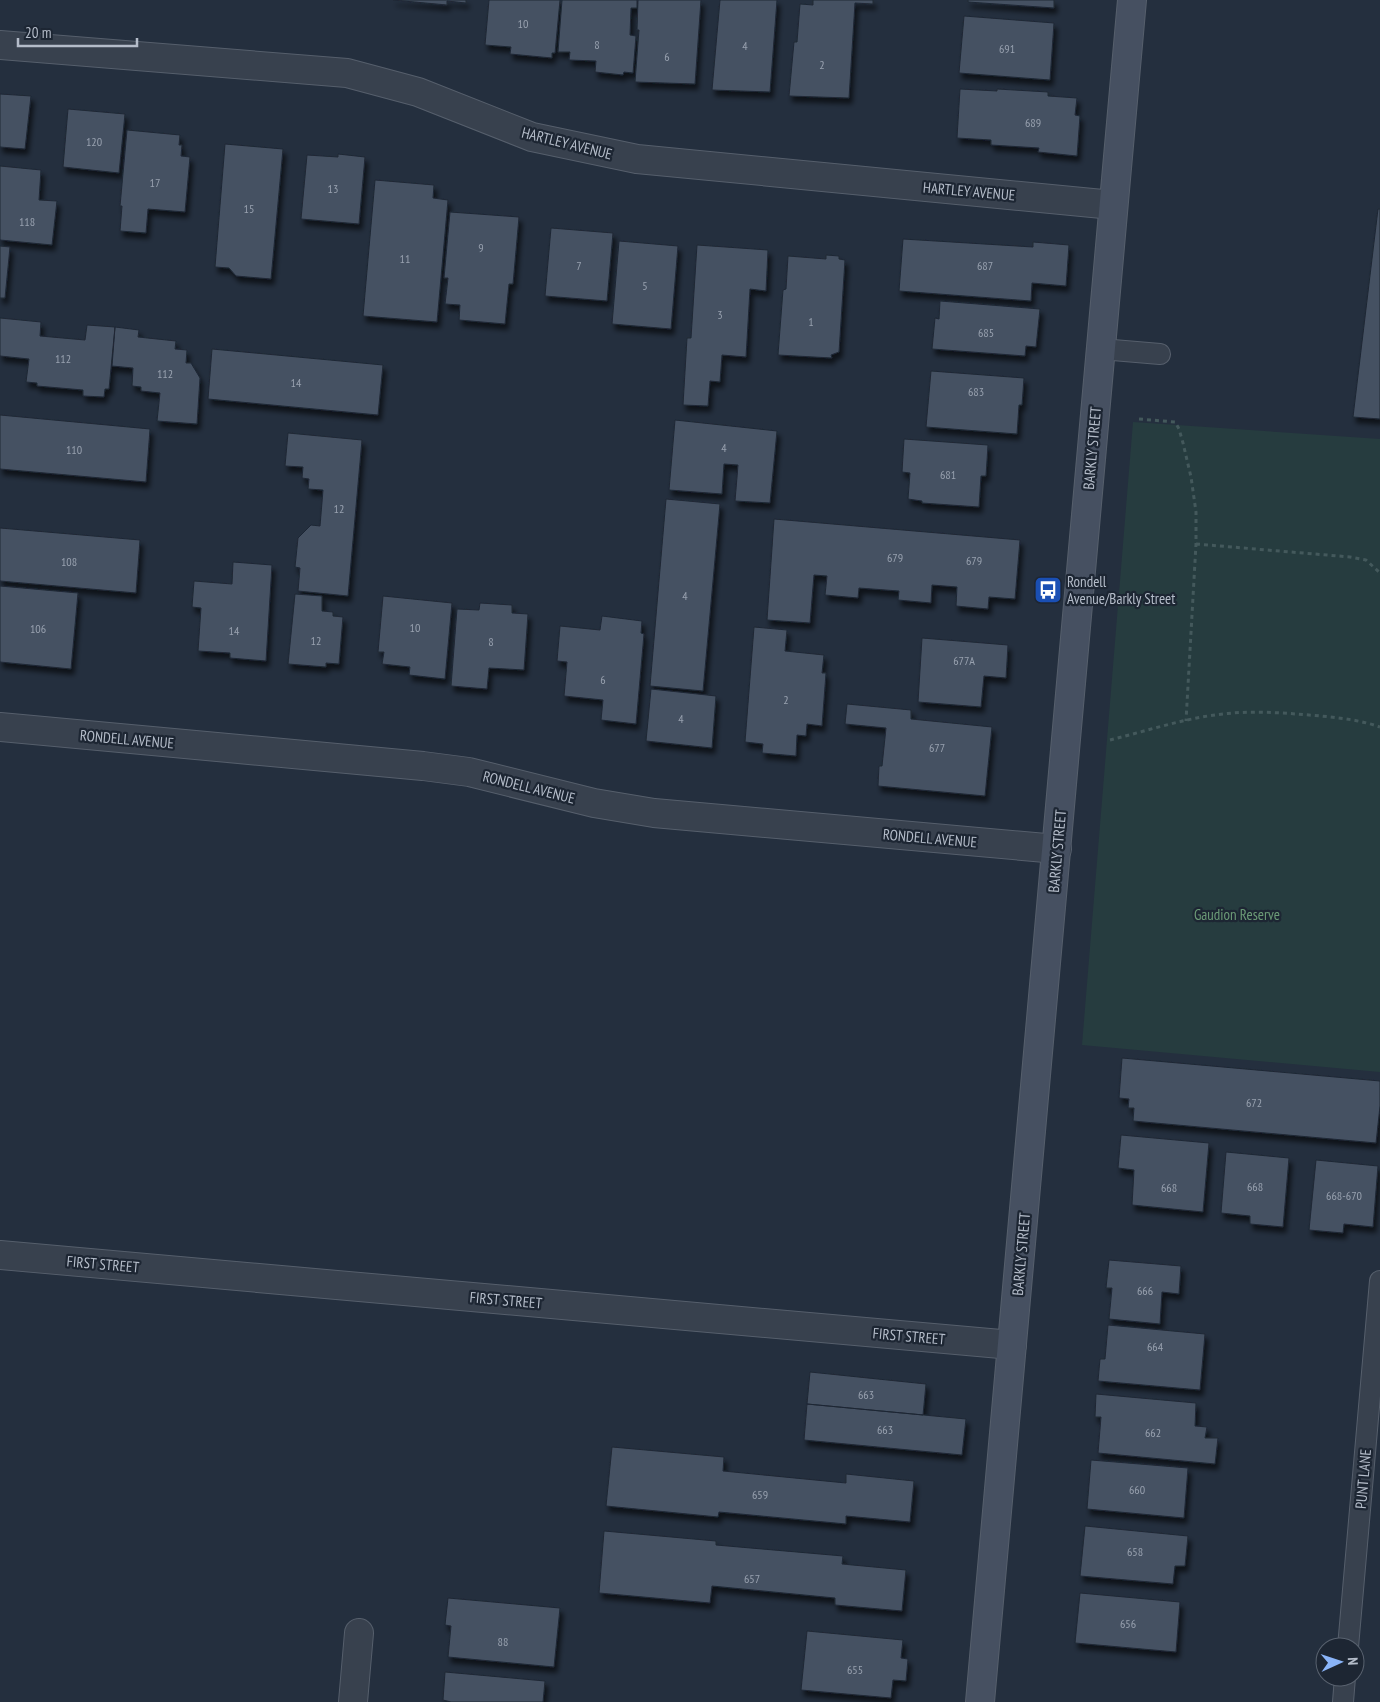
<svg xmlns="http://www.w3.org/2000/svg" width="1380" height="1702" font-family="'PT Sans Narrow',sans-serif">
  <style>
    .green { fill: #263c3f }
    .building { fill: #455162; stroke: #1f2835; filter: url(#shadow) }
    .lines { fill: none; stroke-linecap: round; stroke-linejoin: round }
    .lane-casing { stroke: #565f6c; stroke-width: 22 }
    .street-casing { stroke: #565f6c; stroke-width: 30 }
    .secondary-casing { stroke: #565f6c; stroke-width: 30 }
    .path { stroke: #44595c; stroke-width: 3; stroke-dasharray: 4 4; stroke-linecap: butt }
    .lane { stroke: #38414e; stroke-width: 20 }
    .street { stroke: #38414e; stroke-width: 28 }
    .secondary { stroke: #465061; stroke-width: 28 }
    .labels { text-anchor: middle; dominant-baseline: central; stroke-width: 4.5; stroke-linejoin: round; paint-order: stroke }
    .number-label { font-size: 12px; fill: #98a1af }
    .street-label { font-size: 15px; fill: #b4bcc9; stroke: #1d2633 }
    .poi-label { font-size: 15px; fill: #b4bcc9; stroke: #1d2633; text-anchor: start }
    .park-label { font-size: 15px; fill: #6b9a76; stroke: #1d2633 }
  </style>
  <defs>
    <filter id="shadow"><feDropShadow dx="3" dy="5.5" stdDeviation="2.5" flood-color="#0009"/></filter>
  </defs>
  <rect width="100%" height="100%" fill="#242f3e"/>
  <path class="green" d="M 1133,422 L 1380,439 L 1380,1072 L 1082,1045 Z"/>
  <path class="building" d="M 393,0 L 466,0 L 466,3 L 447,1 L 447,5 Z
    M 489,0 L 560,0 L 555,53 L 552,53 L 552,58 L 510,54 L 511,47 L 485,45 Z
    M 562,0 L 637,0 L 637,8 L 631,8 L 630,35 L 636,36 L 633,73 L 624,72 L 623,75 L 595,72 L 596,61 L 569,60 L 570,52 L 558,52 Z
    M 638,0 L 701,0 L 695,84 L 635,82 L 639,30 L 637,30 Z
    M 720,0 L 777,0 L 770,92 L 712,90 Z
    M 813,0 L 873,0 L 873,4 L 855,3 L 849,98 L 789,96 L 794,42 L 797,42 L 800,4 L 813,5 Z
    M 968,0 L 1054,0 L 1054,8 L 968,2 Z
    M 964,16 L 1054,23 L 1050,80 L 959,73 Z
    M 960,89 L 997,91 L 997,89 L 1048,92 L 1048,96 L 1077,98 L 1075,115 L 1080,116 L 1077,156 L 1038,152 L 1039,148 L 991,145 L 991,140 L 957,138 Z
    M 0,94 L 31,96 L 25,149 L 0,147 Z
    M 68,109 L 125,114 L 119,173 L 63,167 Z
    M 127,130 L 180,135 L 179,145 L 182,145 L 181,156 L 190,157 L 185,212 L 148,209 L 146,233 L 120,231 L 122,206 L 120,206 Z
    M 225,144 L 283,149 L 271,279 L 236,276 L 229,268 L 215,267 Z
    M 338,154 L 365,157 L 359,224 L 301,219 L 307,155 L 338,157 Z
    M 0,166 L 41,170 L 39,200 L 57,201 L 52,245 L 0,240 Z
    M 375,180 L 434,185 L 433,198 L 448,200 L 437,322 L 363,316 Z
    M 1378,209 L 1380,209 L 1380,419 L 1353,417 Z
    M 450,212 L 519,217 L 513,284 L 509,284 L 505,324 L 459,320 L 460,305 L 445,304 L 448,278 L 444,278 Z
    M 551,228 L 613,233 L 607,301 L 545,296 Z
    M 903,239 L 1033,247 L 1033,242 L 1069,245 L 1066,286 L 1032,283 L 1031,301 L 899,291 Z
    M 619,241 L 678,246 L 671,329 L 612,324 Z
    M 697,245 L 768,250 L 766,291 L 750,289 L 746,357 L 722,355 L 720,382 L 710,381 L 708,406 L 683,405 L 687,338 L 691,338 Z
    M 0,246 L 10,247 L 5,298 L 0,298 Z
    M 826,255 L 839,256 L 839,259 L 845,260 L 839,352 L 831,355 L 832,358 L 778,355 L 783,290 L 786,289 L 788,256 L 826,259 Z
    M 940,301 L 1040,309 L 1036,347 L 1026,346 L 1025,356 L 932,349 L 935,318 L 939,319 Z
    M 0,318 L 41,322 L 40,336 L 85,340 L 87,325 L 115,327 L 109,389 L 105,389 L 104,397 L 83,396 L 83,390 L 37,386 L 37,383 L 26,382 L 29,359 L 0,356 Z
    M 115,327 L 139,330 L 138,337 L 176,341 L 175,349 L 187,350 L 186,363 L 191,363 L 200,378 L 197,424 L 157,421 L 160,393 L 141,391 L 141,387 L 132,386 L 133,368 L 112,366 Z
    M 212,349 L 383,365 L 378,415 L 208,399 Z
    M 931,371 L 1024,378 L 1022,405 L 1019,405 L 1017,434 L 926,427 Z
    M 0,415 L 150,429 L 146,482 L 0,469 Z
    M 675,420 L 777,431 L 770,503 L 735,501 L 738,465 L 724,464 L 722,494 L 669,490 Z
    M 288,433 L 362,440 L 348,596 L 298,591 L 300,568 L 295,567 L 298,538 L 311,525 L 320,526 L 323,490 L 308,489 L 309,479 L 302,478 L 303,467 L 285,466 Z
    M 904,439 L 988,445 L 986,476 L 981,476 L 979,507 L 922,503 L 922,501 L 908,499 L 910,473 L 902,472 Z
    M 666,499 L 720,504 L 703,691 L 650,686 Z
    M 774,519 L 1020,540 L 1015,599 L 989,597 L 988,609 L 956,606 L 957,587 L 932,585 L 931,603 L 898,600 L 899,591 L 859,588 L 858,598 L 825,595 L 827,576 L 814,575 L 810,623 L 767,620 Z
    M 0,528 L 140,540 L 136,593 L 0,581 Z
    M 233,562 L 272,565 L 266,661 L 230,658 L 230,653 L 198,651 L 201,608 L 192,607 L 194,581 L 232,584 Z
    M 0,586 L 78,593 L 71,669 L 0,662 Z
    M 295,594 L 322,596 L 322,611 L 333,612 L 333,616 L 343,617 L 339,664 L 326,663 L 326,667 L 288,664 Z
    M 383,596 L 452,603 L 445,679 L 409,675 L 410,667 L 382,664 L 384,652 L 378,652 Z
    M 480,603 L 512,605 L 512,613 L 528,614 L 524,670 L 489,668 L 487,689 L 451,686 L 457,609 L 479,610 Z
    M 602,616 L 642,621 L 641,633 L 644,634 L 636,724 L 601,720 L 603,700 L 564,696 L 567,662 L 557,661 L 560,626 L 600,630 Z
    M 754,627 L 787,630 L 785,651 L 824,655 L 822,673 L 826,673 L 822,726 L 807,724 L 806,736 L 797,735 L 796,756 L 762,753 L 763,744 L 745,742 Z
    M 922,638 L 1008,645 L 1006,678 L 984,676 L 981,707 L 918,702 Z
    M 651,689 L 716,696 L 712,748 L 646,741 Z
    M 847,704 L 911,710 L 911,719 L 992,727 L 985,796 L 878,786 L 879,766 L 882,766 L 886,728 L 845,724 Z
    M 1122,1058 L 1380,1081 L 1380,1106 L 1376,1143 L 1133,1121 L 1134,1108 L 1128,1108 L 1129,1099 L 1119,1098 Z
    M 1121,1135 L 1209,1143 L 1203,1212 L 1132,1205 L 1134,1170 L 1118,1168 Z
    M 1226,1152 L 1289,1158 L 1283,1227 L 1250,1224 L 1250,1216 L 1221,1213 Z
    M 1316,1160 L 1378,1166 L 1373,1227 L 1344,1224 L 1343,1233 L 1309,1230 Z
    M 1109,1260 L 1181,1266 L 1179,1294 L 1162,1292 L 1160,1324 L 1109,1319 L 1112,1288 L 1106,1288 Z
    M 1108,1325 L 1205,1334 L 1200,1390 L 1098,1381 L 1100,1359 L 1105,1359 Z
    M 810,1372 L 926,1384 L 923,1415 L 807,1404 Z
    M 1096,1394 L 1196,1403 L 1195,1426 L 1207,1427 L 1205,1438 L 1218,1438 L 1215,1464 L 1098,1453 L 1101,1417 L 1095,1417 Z
    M 807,1404 L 966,1419 L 962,1455 L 804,1440 Z
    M 612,1447 L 724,1457 L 723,1471 L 846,1483 L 846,1474 L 914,1481 L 910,1522 L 846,1516 L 846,1524 L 719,1512 L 718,1517 L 606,1506 Z
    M 1091,1460 L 1188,1468 L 1184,1518 L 1087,1509 Z
    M 1085,1526 L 1188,1536 L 1185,1566 L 1175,1566 L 1173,1584 L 1080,1576 Z
    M 604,1531 L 716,1541 L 716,1545 L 843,1556 L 842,1564 L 906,1570 L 902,1611 L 835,1605 L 835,1598 L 712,1586 L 710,1603 L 599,1593 Z
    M 1080,1593 L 1180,1602 L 1176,1652 L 1075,1643 Z
    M 448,1598 L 560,1608 L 554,1667 L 448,1657 L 451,1626 L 445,1625 Z
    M 807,1631 L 903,1640 L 901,1658 L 908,1659 L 906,1681 L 893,1680 L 891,1698 L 801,1690 Z
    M 445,1672 L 545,1681 L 543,1702 L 451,1702 L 443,1700 Z"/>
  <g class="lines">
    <defs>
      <path id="lane" d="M 1101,349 L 1160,354
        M 1348,1647 L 1380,1281
        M 1343,1702 L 1345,1677"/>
      <path id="street" d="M 0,45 L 347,73 L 418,92 L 532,137 L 637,159 L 1113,205
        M 0,727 L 423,766 L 469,772 L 594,803 L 654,813 L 1057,849
        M 0,1255 L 1012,1345
        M 353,1702 L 359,1633"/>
      <path id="secondary" d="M 980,1702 L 1132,0"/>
    </defs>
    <use href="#lane" class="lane-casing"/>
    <use href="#street" class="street-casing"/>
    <use href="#secondary" class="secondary-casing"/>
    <path class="path" d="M 1139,419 L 1175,422 L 1179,429 L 1183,443 L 1191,477 L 1196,512 L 1196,544 L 1186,721
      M 1196,544 L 1350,557 L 1366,560 L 1380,573
      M 1110,740 C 1150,730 1191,716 1233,713 C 1258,711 1284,713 1309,715 C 1333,717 1357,719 1380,727"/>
    <use href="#lane" class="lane"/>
    <use href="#street" class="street"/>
    <use href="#secondary" class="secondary"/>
  </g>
  <defs>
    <symbol id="bus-square" viewBox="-11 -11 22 22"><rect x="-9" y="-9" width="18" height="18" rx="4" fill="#1a4fb4" stroke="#1d2633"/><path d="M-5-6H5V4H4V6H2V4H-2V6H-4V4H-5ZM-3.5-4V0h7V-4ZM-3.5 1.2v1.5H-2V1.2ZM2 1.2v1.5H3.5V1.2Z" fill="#fff"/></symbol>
  </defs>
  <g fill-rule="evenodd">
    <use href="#bus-square" x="1032" y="574" width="32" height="32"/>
  </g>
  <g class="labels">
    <g class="number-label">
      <text x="523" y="23">10</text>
      <text x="597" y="44">8</text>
      <text x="745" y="45">4</text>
      <text x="1007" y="48">691</text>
      <text x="667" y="56">6</text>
      <text x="822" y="64">2</text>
      <text x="1033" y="122">689</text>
      <text x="94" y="141">120</text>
      <text x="155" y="182">17</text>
      <text x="333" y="188">13</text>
      <text x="249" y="208">15</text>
      <text x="27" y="221">118</text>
      <text x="481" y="247">9</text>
      <text x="405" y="258">11</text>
      <text x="579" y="265">7</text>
      <text x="985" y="265">687</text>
      <text x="645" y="285">5</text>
      <text x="720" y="314">3</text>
      <text x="811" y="321">1</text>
      <text x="986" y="332">685</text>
      <text x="63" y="358">112</text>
      <text x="165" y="373">112</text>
      <text x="296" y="382">14</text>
      <text x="976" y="391">683</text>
      <text x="724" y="447">4</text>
      <text x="74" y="449">110</text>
      <text x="948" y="474">681</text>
      <text x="339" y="508">12</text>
      <text x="895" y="557">679</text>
      <text x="974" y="560">679</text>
      <text x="69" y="561">108</text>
      <text x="685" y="595">4</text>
      <text x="415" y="627">10</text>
      <text x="38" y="628">106</text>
      <text x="234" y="630">14</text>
      <text x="316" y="640">12</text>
      <text x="491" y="641">8</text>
      <text x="964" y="660">677A</text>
      <text x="603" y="679">6</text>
      <text x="786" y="699">2</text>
      <text x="681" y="718">4</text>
      <text x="937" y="747">677</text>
      <text x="1254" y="1102">672</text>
      <text x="1255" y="1186">668</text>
      <text x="1169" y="1187">668</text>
      <text x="1344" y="1195">668-670</text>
      <text x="1145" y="1290">666</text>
      <text x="1155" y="1346">664</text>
      <text x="866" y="1394">663</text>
      <text x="885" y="1429">663</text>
      <text x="1153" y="1432">662</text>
      <text x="1137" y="1489">660</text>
      <text x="760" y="1494">659</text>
      <text x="1135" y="1551">658</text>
      <text x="752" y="1578">657</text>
      <text x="1128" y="1623">656</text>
      <text x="503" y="1641">88</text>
      <text x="855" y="1669">655</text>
    </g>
    <g class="street-label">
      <text transform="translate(567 143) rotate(14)">HARTLEY AVENUE</text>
      <text transform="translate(969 191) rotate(5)">HARTLEY AVENUE</text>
      <text transform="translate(1092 448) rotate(-85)">BARKLY STREET</text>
      <text transform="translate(127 739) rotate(5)">RONDELL AVENUE</text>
      <text transform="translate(529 787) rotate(14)">RONDELL AVENUE</text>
      <text transform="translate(930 838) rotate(5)">RONDELL AVENUE</text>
      <text transform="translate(1057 851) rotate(-85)">BARKLY STREET</text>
      <text transform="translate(1021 1254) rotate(-85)">BARKLY STREET</text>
      <text transform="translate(103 1264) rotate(5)">FIRST STREET</text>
      <text transform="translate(506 1300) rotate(5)">FIRST STREET</text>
      <text transform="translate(909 1336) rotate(5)">FIRST STREET</text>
      <text transform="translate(1363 1479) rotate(-85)">PUNT LANE</text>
    </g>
    <g class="poi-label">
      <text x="1067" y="581">Rondell<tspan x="1067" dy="17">Avenue/Barkly Street</tspan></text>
    </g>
    <g class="park-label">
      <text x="1237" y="914">Gaudion Reserve</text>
    </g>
  </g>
  <g transform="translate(1340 1662) rotate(87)"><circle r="24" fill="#1d2633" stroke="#59626f"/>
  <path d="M0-4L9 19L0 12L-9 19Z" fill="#8ab4f8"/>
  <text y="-8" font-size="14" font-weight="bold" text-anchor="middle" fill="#b4bcc9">N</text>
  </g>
  <path d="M18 38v8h119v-8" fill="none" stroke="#b4bcc9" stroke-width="2.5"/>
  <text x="25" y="38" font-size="15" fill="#b4bcc9" stroke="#1d2633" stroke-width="4" paint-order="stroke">20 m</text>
</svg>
